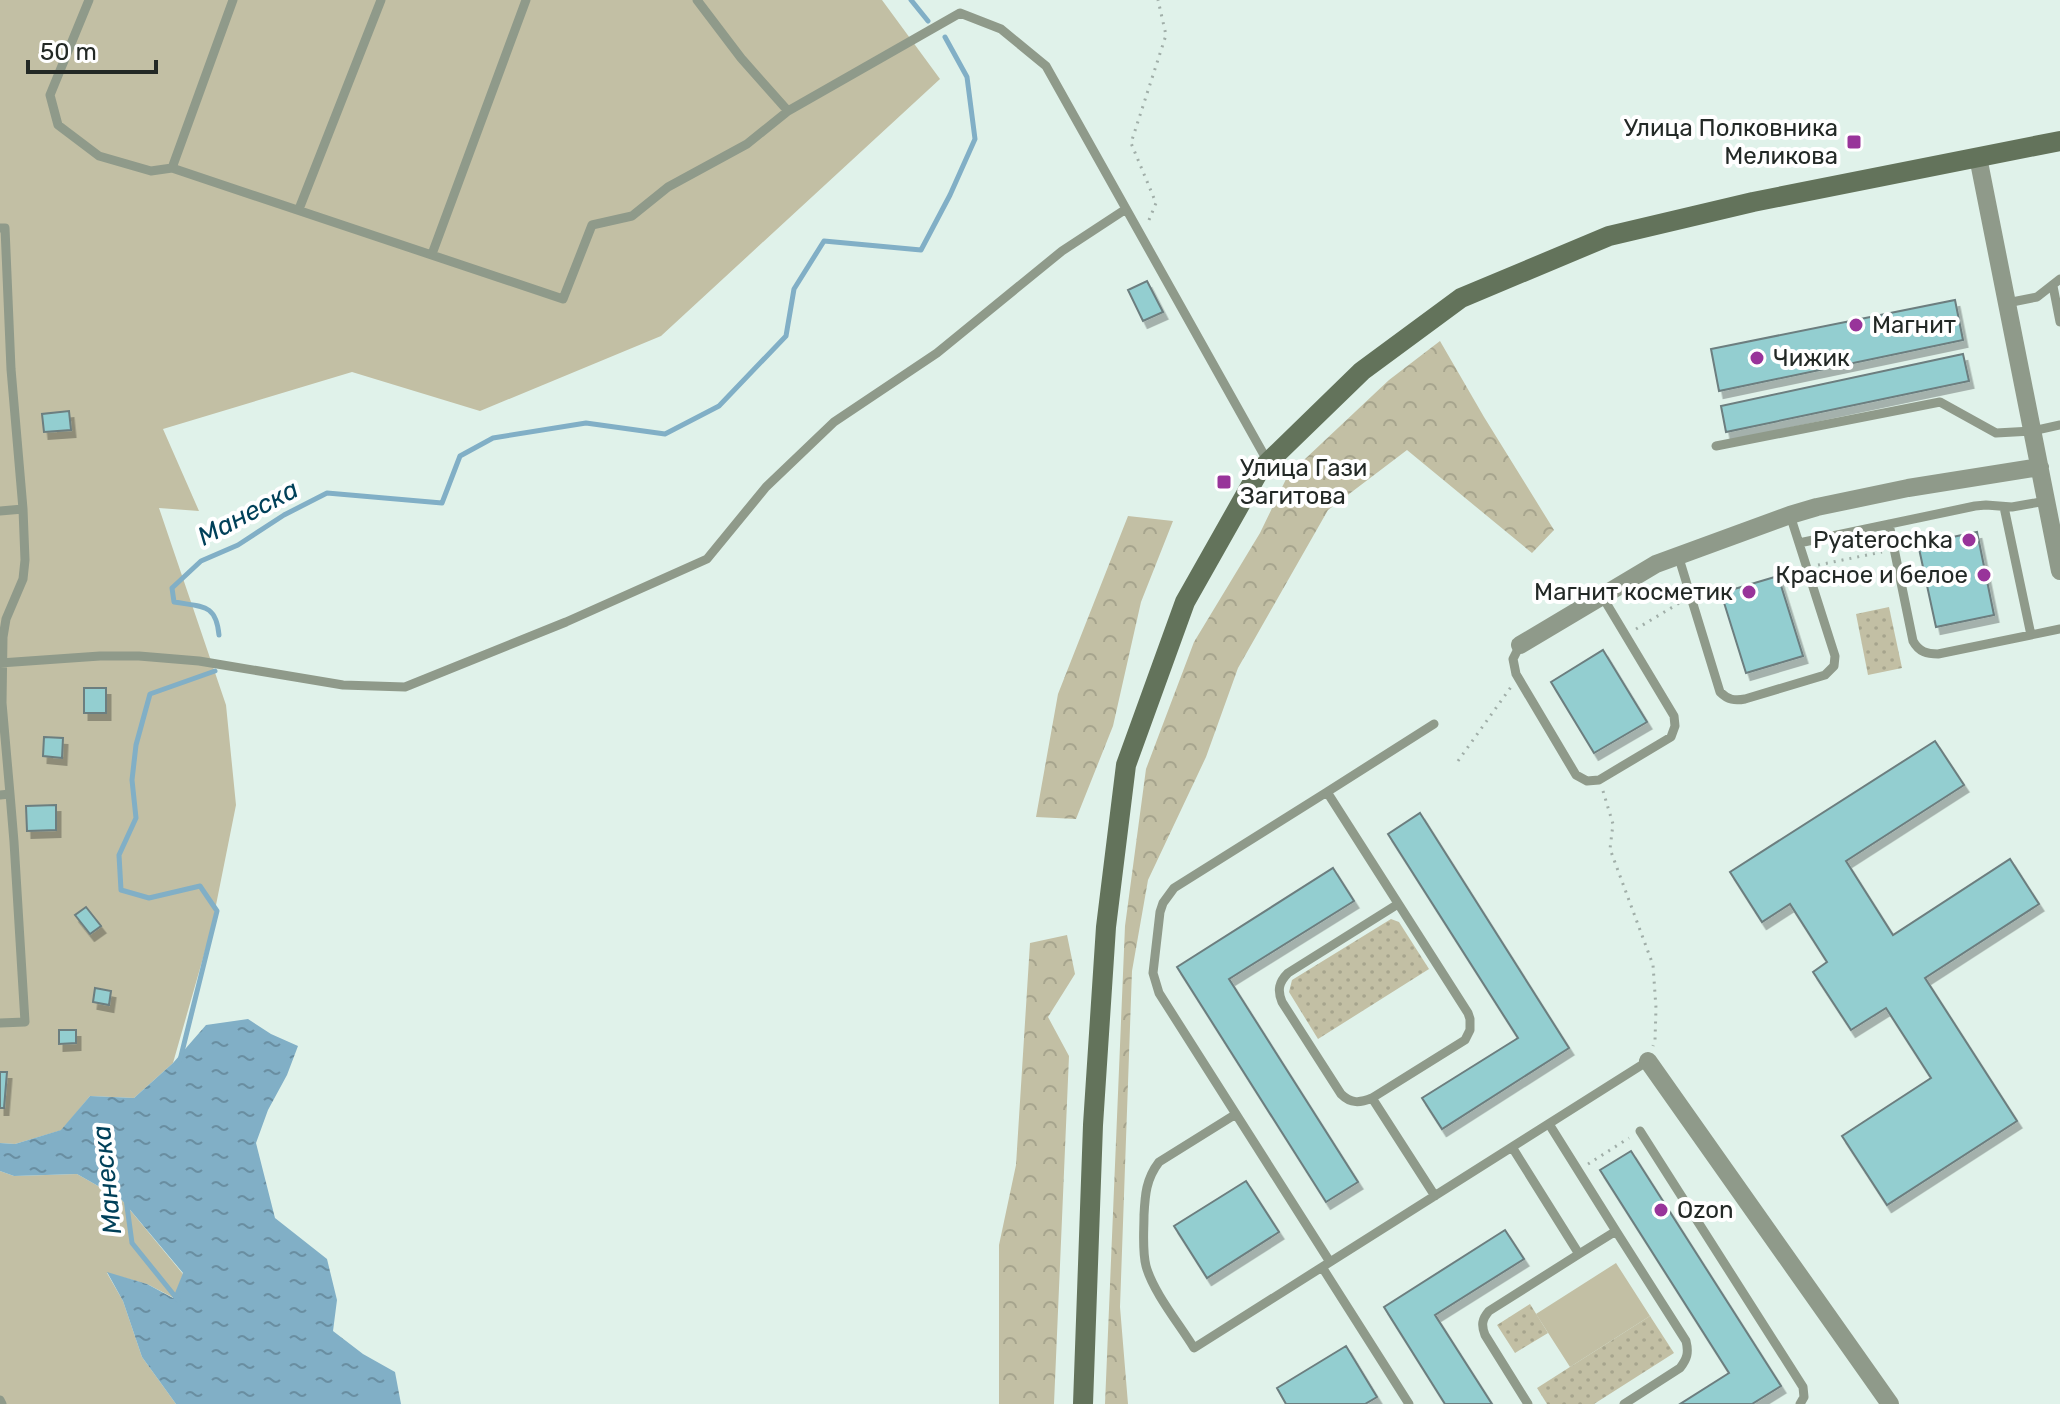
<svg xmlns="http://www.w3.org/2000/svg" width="2060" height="1404" font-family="Rubik,sans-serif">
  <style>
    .forest { fill: url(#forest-crowns) }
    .park { fill: url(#park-dots) }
    .garden { fill: #c2bfa4 }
    .water { fill: url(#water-ripples) }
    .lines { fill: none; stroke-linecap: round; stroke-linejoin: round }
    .stream { stroke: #81afc6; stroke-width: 5 }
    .building { fill: #93ced0; stroke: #6c7e7f; stroke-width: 2; filter: url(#shadow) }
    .path { stroke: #a0aea8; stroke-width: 3; stroke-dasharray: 2 6; stroke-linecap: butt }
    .lane { stroke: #8f9a8a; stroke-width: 9 }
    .street { stroke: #8f9a8a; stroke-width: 18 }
    .secondary { stroke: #63735b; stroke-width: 20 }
    .poi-dot { fill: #98349a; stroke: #fff; stroke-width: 3 }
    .labels { text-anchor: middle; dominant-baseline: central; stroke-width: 8; stroke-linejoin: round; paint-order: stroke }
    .poi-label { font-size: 24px; fill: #232926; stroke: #fff; text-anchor: end }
    .water-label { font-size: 26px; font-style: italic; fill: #004059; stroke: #fff }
  </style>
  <defs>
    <pattern id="forest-crowns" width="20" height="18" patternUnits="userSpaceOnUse" patternTransform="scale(2)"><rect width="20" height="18" fill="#c2bfa4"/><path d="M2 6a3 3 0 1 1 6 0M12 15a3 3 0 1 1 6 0" fill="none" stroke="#a6a48d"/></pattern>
    <pattern id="park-dots" width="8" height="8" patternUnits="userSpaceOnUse" patternTransform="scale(2)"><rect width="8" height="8" fill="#c2bfa4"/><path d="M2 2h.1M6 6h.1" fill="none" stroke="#a6a48d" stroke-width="1.8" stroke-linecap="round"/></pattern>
    <pattern id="water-ripples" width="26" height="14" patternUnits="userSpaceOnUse" patternTransform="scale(2)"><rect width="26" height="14" fill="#81afc6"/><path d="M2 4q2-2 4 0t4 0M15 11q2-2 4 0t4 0" fill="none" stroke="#698ea1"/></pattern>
    <filter id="shadow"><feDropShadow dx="4.5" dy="7" stdDeviation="0" flood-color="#0004"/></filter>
  </defs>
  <rect width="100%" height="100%" fill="#e0f2ea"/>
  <path class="forest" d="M 1440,341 L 1484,417 L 1554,530 L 1532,553 L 1407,450 L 1328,510 L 1238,668 L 1206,757 L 1148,880 L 1132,971 L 1120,1307 L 1128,1404 L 1105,1404 L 1125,926 L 1146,769 L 1194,642 L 1260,533 L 1288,475 L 1389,380 Z
    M 1128,516 L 1173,521 L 1141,602 L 1113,726 L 1076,819 L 1036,817 L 1058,694 Z
    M 1067,935 L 1075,974 L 1048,1017 L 1069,1056 L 1054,1404 L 999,1404 L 999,1245 L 1016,1165 L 1030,943 Z"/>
  <path class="park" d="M 1889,607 L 1902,668 L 1868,675 L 1856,614 Z
    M 1391,919 L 1399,922 L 1429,969 L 1318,1039 L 1289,992 L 1292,980 Z
    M 1530,1304 L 1548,1333 L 1515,1353 L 1497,1325 Z
    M 1650,1316 L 1674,1353 L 1594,1404 L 1547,1404 L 1537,1388 Z"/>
  <path class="garden" d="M 0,0 L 882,0 L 940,79 L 661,336 L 480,411 L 352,372 L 163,429 L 199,511 L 159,508 L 226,705 L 236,805 L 211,930 L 173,1063 L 134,1098 L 90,1096 L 62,1130 L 15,1144 L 0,1143 Z
    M 0,1171 L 14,1176 L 77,1174 L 121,1199 L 183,1274 L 174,1298 L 147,1284 L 107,1273 L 123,1301 L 142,1357 L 176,1404 L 0,1404 Z
    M 1616,1263 L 1650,1316 L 1570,1367 L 1536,1314 Z"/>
  <path class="water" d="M 248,1019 L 271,1034 L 298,1046 L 287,1075 L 268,1110 L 256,1143 L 275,1218 L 327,1259 L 337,1300 L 333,1331 L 363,1354 L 395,1372 L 401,1404 L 176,1404 L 142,1357 L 123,1301 L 107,1272 L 147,1284 L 173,1298 L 183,1273 L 121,1199 L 77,1174 L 14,1176 L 0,1171 L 0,1143 L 15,1144 L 61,1130 L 90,1096 L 134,1098 L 173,1063 L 206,1025 Z"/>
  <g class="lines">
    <path class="stream" d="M 911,0 L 928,21
      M 219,635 C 216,603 202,607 174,602 L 172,588 L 201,561 L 238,545 L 284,515 L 327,493 L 442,503 L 460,456 L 493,438 L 586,423 L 665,434 L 719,406 L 786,336 L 794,289 L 824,241 L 921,250 L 950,195 L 975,139 L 967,77 L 945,37
      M 180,1060 L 217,911 L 200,886 L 149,898 L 121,890 L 119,855 L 136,818 L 132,780 L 136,745 L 150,694 L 215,671
      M 126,1199 L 132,1243 L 178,1300"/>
  </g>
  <path class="building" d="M 1147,281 L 1163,312 L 1143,321 L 1128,290 Z
    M 1955,300 L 1963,340 L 1719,391 L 1711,349 Z
    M 1963,354 L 1969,381 L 1726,432 L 1721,406 Z
    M 69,411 L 71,430 L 44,432 L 42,414 Z
    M 1977,532 L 1994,615 L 1936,627 L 1918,544 Z
    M 1778,576 L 1803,656 L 1746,673 L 1721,593 Z
    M 1603,650 L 1647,722 L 1594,753 L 1551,682 Z
    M 84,688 L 106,688 L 106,713 L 84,713 Z
    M 44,737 L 63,738 L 62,758 L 43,756 Z
    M 1935,741 L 1964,785 L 1846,861 L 1893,935 L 2010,859 L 2039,904 L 1925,978 L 2017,1121 L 1887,1205 L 1842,1136 L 1931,1078 L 1886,1008 L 1851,1030 L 1813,972 L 1827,962 L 1790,904 L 1762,922 L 1730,872 Z
    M 56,805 L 56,830 L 27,831 L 26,806 Z
    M 1420,813 L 1569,1048 L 1442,1129 L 1422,1098 L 1518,1038 L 1388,834 Z
    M 1333,868 L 1354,901 L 1229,979 L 1358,1182 L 1326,1202 L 1177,967 Z
    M 86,907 L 101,926 L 90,934 L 75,915 Z
    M 95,988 L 111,991 L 109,1005 L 93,1002 Z
    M 59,1030 L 76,1030 L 76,1043 L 59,1044 Z
    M 0,1072 L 7,1072 L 4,1108 L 0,1108 Z
    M 1631,1151 L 1781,1386 L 1752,1404 L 1680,1404 L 1729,1373 L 1600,1170 Z
    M 1246,1181 L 1279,1232 L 1207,1278 L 1174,1226 Z
    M 1505,1230 L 1524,1259 L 1435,1315 L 1492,1404 L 1445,1404 L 1384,1307 Z
    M 1346,1346 L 1377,1397 L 1365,1404 L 1286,1404 L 1277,1388 Z"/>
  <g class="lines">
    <path class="path" d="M 1149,220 L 1156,203 L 1131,143 L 1166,35 L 1158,0
      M 1818,565 L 1882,552
      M 1636,629 L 1681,602
      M 1458,761 L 1511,687
      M 1603,791 L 1613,824 L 1610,849 L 1653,965 L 1656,1008 L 1655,1040 L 1653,1046
      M 1588,1164 L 1629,1138"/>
    <path class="lane" d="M 89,0 L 50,95 L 58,125 L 99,156 L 151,171 L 172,168
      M 233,0 L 172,168 L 563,299 L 592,225 L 632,216 L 668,187 L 747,144 L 788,111
      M 697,0 L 741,58 L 788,111 L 960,13 L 1001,29 L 1046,66 L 1268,462
      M 299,209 L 381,0
      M 0,228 L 5,228 L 11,369 L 23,509 L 25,560 L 23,579 L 6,619 L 3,637 L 2,703 L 10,794 L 0,795
      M 432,254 L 526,0
      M 2053,286 L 2060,322
      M 2007,303 L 2037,297 L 2060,279
      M 1716,446 L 1940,402 L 1996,433 L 2032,431 L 2060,425
      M 2004,507 L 2031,635
      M 0,511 L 23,509
      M 1889,524 L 1913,641 C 1919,652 1927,654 1938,654 L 2060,629
      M 1799,543 L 1975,506 L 1986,505 L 2012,507 L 2046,501
      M 1678,555 L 1720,692 C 1728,700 1735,701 1745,699 L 1825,675 L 1834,666 L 1835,656 L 1790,515
      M 1520,645 L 1513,659 L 1516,674 L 1576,775 L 1587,781 L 1599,780 L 1671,737 L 1675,726 L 1674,716 L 1602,596
      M 0,663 L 100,656 L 139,656 L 199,661 L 343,685 L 405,687 L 566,622 L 707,559 L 766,487 L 834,422 L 937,353 L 1062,251 L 1126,209
      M 1327,792 L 1434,724
      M 0,1023 L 25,1022 L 14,842 L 10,794
      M 1372,1098 L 1435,1196
      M 1236,1114 L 1159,1162 C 1146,1179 1145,1195 1144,1215 C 1144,1232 1142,1250 1146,1266 C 1153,1292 1180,1325 1194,1348 L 1648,1061
      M 1549,1124 L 1616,1231 L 1579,1254
      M 1640,1131 L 1803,1387 L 1804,1397 L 1800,1404
      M 1512,1147 L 1579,1254 L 1489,1311 C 1482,1319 1481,1325 1485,1335 L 1528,1404
      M 1616,1231 L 1686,1341 C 1689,1353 1687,1359 1680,1368 L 1624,1404
      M 1330,1262 L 1159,993 L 1153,973 L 1160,912 L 1163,903 L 1174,888 L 1327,792 L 1468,1013 L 1470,1019 L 1470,1030 L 1465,1040 L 1372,1098 C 1360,1103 1351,1104 1341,1094 L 1282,1002 C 1277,990 1279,982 1288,973 L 1398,904
      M 1322,1267 L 1409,1404
      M 0,1400 L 2,1404"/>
    <path class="street" d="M 1978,157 L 2060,571
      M 1520,645 L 1656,564 L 1790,515 L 1817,507 L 1908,488 L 2040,467
      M 1648,1061 L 1890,1404"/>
    <path class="secondary" d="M 1083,1404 L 1093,1125 L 1106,927 L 1126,765 L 1185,602 L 1259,471 L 1362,371 L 1461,298 L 1609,236 L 1753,202 L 2060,141"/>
  </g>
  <g class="poi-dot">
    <rect x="1846" y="134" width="16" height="16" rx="4"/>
    <circle cx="1856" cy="325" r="8"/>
    <circle cx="1757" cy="358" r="8"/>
    <rect x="1216" y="474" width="16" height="16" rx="4"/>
    <circle cx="1969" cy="540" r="8"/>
    <circle cx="1984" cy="575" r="8"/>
    <circle cx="1749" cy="592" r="8"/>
    <circle cx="1661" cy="1210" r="8"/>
  </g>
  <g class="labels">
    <g class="poi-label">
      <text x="1838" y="128">Улица Полковника<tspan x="1838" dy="28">Меликова</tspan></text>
      <text x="1872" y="325" text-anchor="start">Магнит</text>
      <text x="1773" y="358" text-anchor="start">Чижик</text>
      <text x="1240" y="468" text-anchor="start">Улица Гази<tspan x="1240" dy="28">Загитова</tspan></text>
      <text x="1953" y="540">Pyaterochka</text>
      <text x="1968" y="575">Красное и белое</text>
      <text x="1733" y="592">Магнит косметик</text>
      <text x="1677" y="1210" text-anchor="start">Ozon</text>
    </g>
    <g class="water-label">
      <text transform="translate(248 513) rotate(-28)">Манеска</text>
      <text transform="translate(107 1180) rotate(-96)">Манеска</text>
    </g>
  </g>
  <path d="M28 60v12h128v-12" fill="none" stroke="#232926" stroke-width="4"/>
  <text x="40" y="60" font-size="24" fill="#232926" stroke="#ffffff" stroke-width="6" paint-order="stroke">50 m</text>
</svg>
